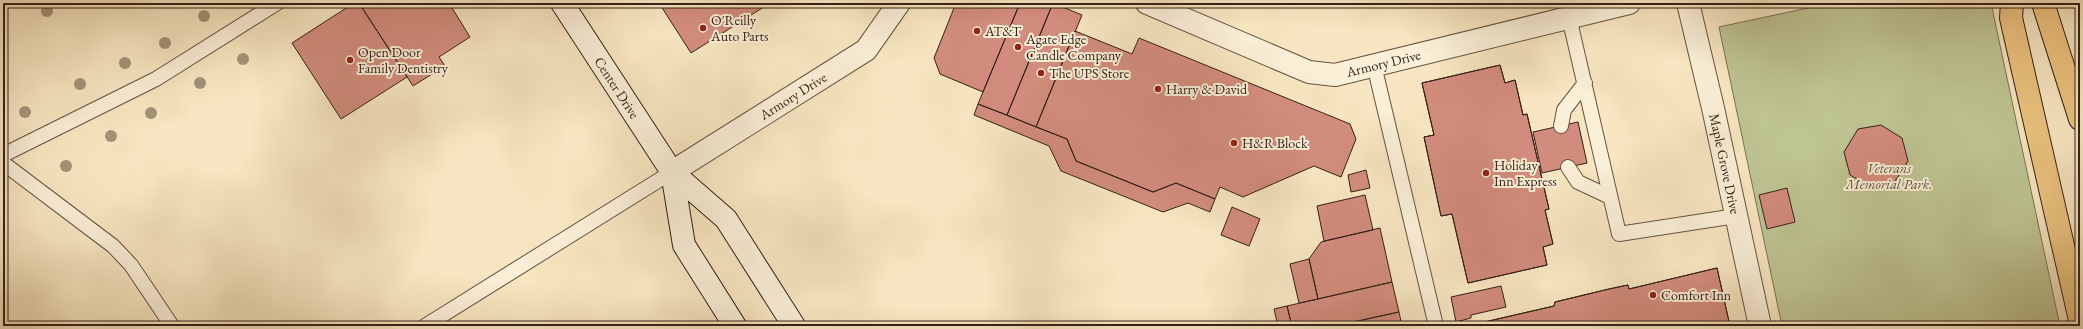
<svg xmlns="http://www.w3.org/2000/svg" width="2083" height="329" font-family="'EB Garamond',serif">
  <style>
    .park { fill: #bec492; stroke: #7a7255 }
    .building { fill: #d28c7d; stroke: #352018 }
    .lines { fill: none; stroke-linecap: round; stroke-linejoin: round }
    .service-casing { stroke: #665242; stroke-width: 16 }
    .minor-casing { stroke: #665242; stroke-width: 24 }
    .secondary-casing { stroke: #352018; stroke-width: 24 }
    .primary-casing { stroke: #352018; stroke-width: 24 }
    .service { stroke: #faefd7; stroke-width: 14 }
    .minor { stroke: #faefd7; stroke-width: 22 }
    .secondary { stroke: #faefd7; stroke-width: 22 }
    .primary { stroke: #ecc380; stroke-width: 22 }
    .tree { fill: #a39478 }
    .poi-dot { fill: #8f2418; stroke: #faefd7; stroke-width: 1.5 }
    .labels { text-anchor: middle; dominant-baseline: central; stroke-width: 4; stroke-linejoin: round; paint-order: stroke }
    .poi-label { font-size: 14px; fill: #352018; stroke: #faefd7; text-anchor: start }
    .street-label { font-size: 14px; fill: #352018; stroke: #faefd7 }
    .park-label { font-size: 14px; font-style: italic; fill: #5e513d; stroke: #faefd7 }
  </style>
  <rect width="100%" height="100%" fill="#f7e6c1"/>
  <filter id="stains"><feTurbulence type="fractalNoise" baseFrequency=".005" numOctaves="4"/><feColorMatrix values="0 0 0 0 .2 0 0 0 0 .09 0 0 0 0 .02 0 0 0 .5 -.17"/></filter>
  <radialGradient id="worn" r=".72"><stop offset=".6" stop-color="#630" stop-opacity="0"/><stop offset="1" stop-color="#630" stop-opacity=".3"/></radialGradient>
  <path class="park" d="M 1831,3 L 1991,3 L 2060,326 L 1782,326 L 1719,27 Z"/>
  <path class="building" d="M 354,3 L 359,3 L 407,77 L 341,119 L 292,43 Z
    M 359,3 L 449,3 L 470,37 L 439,57 L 445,66 L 413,86 Z
    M 659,3 L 770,3 L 691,53 Z
    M 956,3 L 1020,3 L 983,92 L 940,74 L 934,58 Z
    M 1020,3 L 1053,3 L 1007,115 L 978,104 Z
    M 1053,3 L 1082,15 L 1036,127 L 1007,115 Z
    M 1075,31 L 1132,54 L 1139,38 L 1350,124 L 1356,139 L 1341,177 L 1314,166 L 1243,197 L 1220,187 L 1215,199 L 1176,183 L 1153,192 L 1076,161 L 1067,139 L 1036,127 Z
    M 1500,65 L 1505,83 L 1515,80 L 1523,115 L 1527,114 L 1549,209 L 1545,210 L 1553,244 L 1543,247 L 1547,265 L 1468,283 L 1452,214 L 1441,216 L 1424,137 L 1434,135 L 1422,83 Z
    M 1500,65 L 1505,83 L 1515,80 L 1523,115 L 1527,114 L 1549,209 L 1545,210 L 1553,244 L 1543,247 L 1547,265 L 1468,283 L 1452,214 L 1441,216 L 1424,137 L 1434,135 L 1422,83 Z
    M 978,104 L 1067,139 L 1076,161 L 1153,192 L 1176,183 L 1215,199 L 1210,212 L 1188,203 L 1163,212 L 1061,171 L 1049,146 L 974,115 Z
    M 1578,122 L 1587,163 L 1542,173 L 1533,132 Z
    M 1881,125 L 1902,138 L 1908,161 L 1894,183 L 1871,187 L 1850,175 L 1844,152 L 1858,129 Z
    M 1366,170 L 1370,188 L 1351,192 L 1348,175 Z
    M 1787,188 L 1795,222 L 1767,229 L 1759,195 Z
    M 1365,195 L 1373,230 L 1324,241 L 1317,206 Z
    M 1232,207 L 1260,219 L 1249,246 L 1221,235 Z
    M 1380,228 L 1392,282 L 1318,299 L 1309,259 L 1321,242 Z
    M 1309,259 L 1318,299 L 1299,303 L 1290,264 Z
    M 1717,268 L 1730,326 L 1467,326 L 1554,306 L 1555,302 L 1609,289 L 1628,285 L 1629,289 Z
    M 1717,268 L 1730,326 L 1467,326 L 1554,306 L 1555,302 L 1609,289 L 1628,285 L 1629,289 Z
    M 1392,282 L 1399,312 L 1335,326 L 1292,326 L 1287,306 Z
    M 1501,286 L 1506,307 L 1471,315 L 1471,318 L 1456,322 L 1451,297 Z
    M 1287,306 L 1292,326 L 1278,326 L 1274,309 Z
    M 1399,312 L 1402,326 L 1335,326 Z"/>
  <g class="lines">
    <defs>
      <path id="service" d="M 1569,17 L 1619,234 L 1736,216
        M 1374,65 L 1436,326
        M 1561,126 L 1564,110 L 1585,83
        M 3,155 L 156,79 L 277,3
        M 3,163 L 113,246 L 131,265 L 172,326
        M 1568,167 L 1578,182 L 1610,197
        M 425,326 L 672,172"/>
      <g id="minor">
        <path id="s1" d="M 1147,3 L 1309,72 L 1335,75 L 1629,3"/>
        <path id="s2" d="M 1688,3 L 1713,108 L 1760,326"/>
        <path id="s3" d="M 672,172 L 866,50 L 899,3"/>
      </g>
      <g id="secondary">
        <path id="s4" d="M 562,3 L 672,172 L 726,219 L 794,326"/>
        <path d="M 672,172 L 684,245 L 735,326"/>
      </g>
      <path id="primary" d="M 2012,3 L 2011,18 L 2080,320
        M 2043,3 L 2080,119"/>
    </defs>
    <use href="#service" class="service-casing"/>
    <use href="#minor" class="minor-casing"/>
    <use href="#secondary" class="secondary-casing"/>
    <use href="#primary" class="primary-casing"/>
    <use href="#service" class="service"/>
    <use href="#minor" class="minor"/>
    <use href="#secondary" class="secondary"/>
    <use href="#primary" class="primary"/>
  </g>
  <g class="tree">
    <circle cx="47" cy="11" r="6"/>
    <circle cx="204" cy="16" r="6"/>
    <circle cx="165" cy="43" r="6"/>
    <circle cx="243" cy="59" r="6"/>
    <circle cx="125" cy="63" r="6"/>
    <circle cx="200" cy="83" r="6"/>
    <circle cx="80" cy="84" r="6"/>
    <circle cx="25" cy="112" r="6"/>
    <circle cx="151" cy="113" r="6"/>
    <circle cx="111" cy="136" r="6"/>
    <circle cx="66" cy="166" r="6"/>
  </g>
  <g class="poi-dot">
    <circle cx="703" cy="28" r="4"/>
    <circle cx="977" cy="31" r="4"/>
    <circle cx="1018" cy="47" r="4"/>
    <circle cx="350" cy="60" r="4"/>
    <circle cx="1041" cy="73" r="4"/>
    <circle cx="1158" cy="89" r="4"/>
    <circle cx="1234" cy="143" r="4"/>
    <circle cx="1486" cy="173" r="4"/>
    <circle cx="1653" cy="295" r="4"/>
  </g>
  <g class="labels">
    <g class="poi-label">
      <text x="711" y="20">O'Reilly<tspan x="711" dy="16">Auto Parts</tspan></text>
      <text x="985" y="31">AT&amp;T</text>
      <text x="1026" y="39">Agate Edge<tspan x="1026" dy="16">Candle Company</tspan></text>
      <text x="358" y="52">Open Door<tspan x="358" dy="16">Family Dentistry</tspan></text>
      <text x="1049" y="73">The UPS Store</text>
      <text x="1166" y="89">Harry &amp; David</text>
      <text x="1242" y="143">H&amp;R Block</text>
      <text x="1494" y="165">Holiday<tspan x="1494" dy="16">Inn Express</tspan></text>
      <text x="1661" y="295">Comfort Inn</text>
    </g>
    <g class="street-label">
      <text stroke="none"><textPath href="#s1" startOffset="252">Armory Drive</textPath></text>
      <text stroke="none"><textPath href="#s4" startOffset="101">Center Drive</textPath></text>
      <text stroke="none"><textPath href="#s3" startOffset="143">Armory Drive</textPath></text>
      <text stroke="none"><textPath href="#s2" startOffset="165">Maple Grove Drive</textPath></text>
    </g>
    <g class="park-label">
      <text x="1889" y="168">Veterans<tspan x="1889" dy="16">Memorial Park.</tspan></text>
    </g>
  </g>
  <rect width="2083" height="329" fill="none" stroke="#f7e6c1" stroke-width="16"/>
  <rect x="4" y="4" width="2075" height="321" fill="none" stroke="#352018" stroke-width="2"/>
  <rect x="8" y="8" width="2067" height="313" fill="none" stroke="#352018"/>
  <rect width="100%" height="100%" filter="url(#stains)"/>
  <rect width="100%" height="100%" fill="url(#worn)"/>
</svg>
